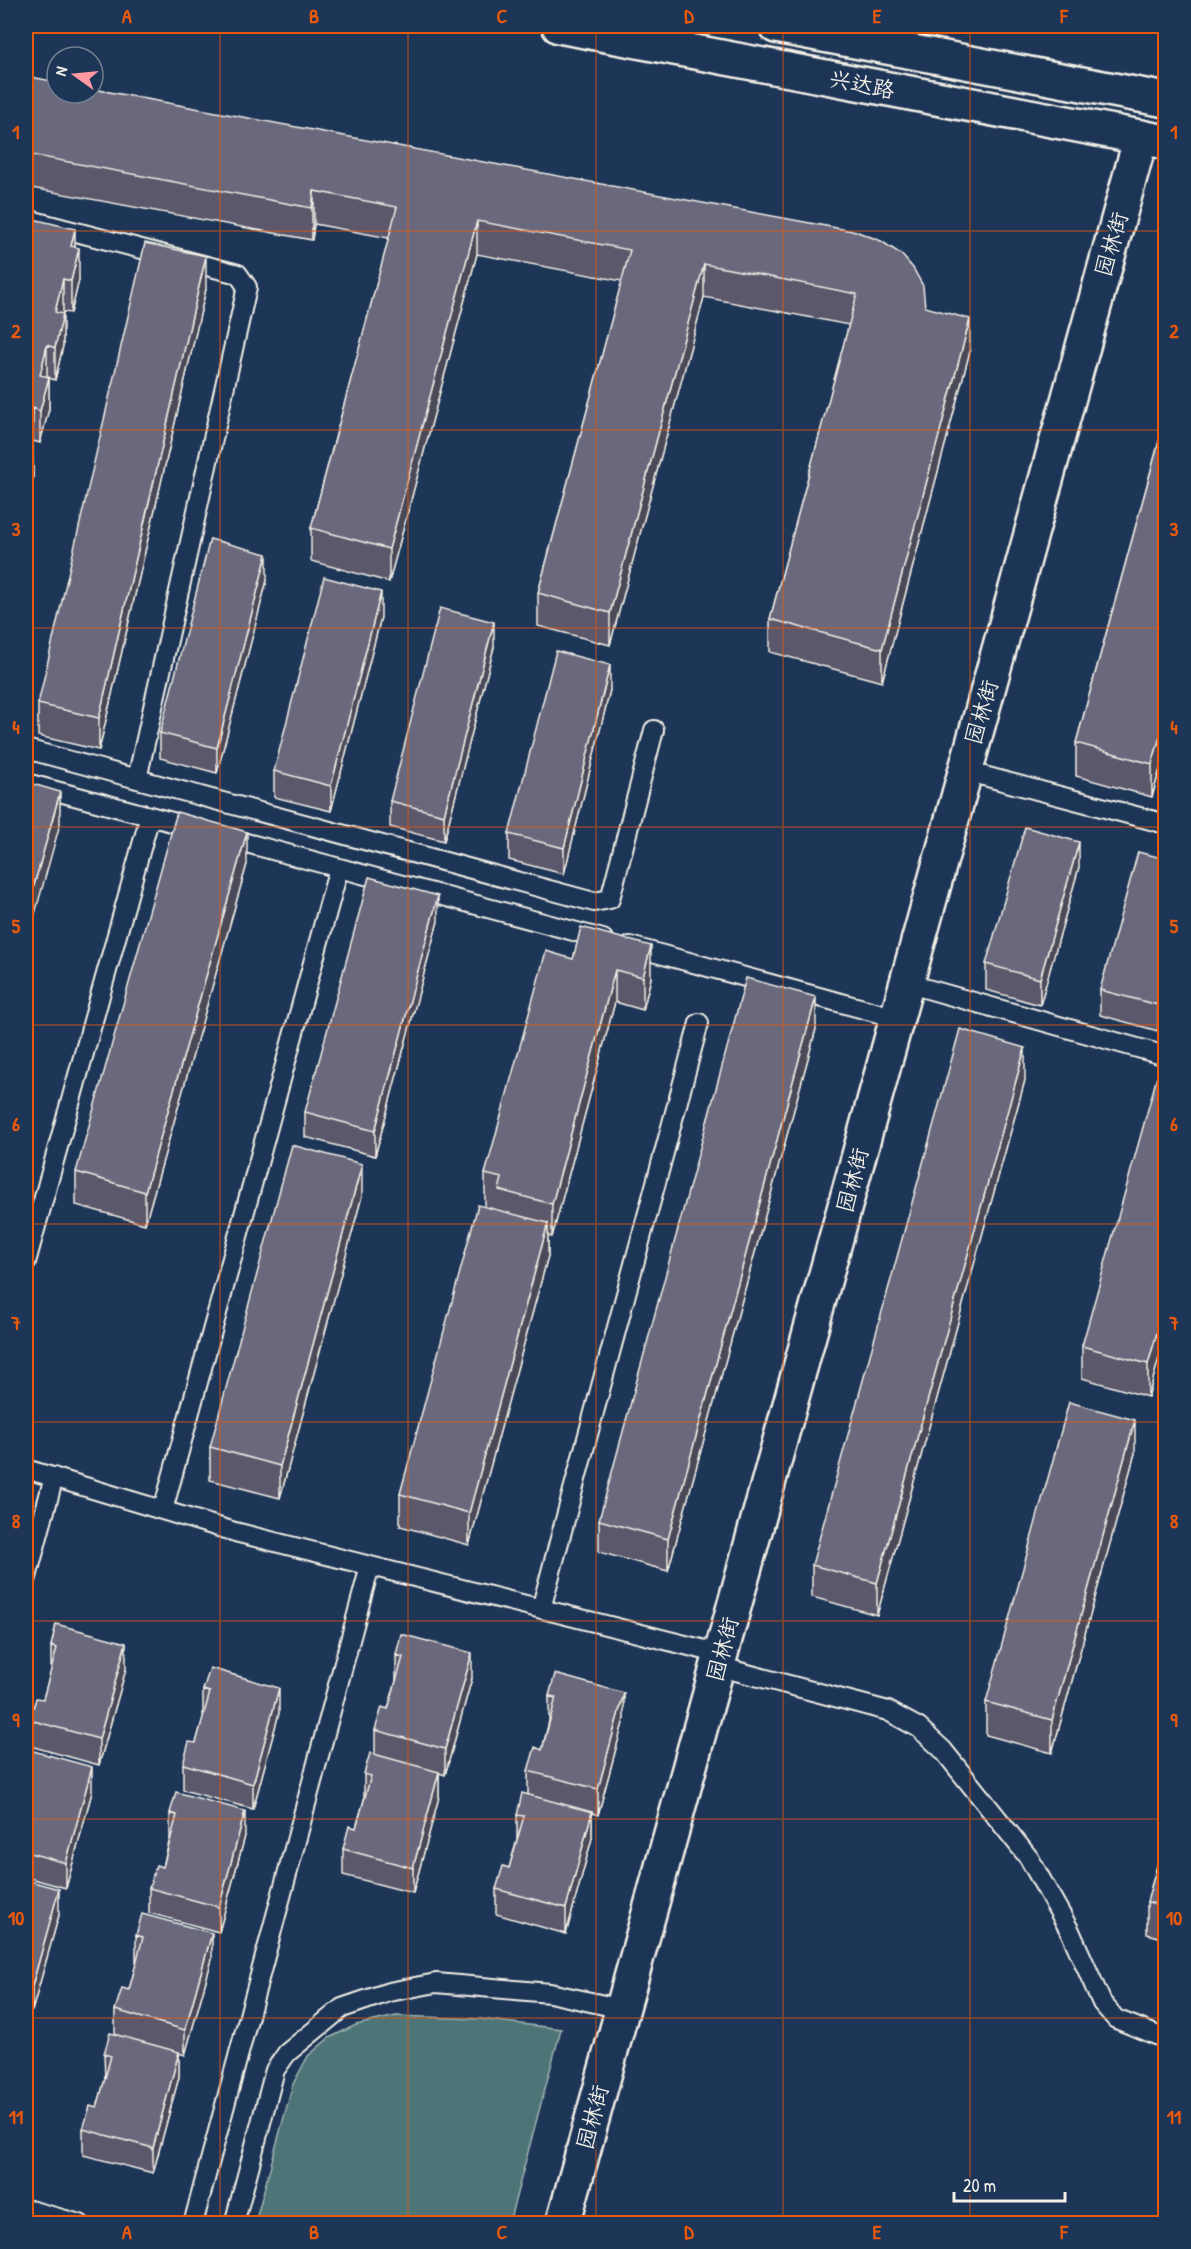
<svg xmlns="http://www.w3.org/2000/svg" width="1191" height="2249" font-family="'Patrick Hand','LXGW WenKai TC',sans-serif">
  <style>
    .green { fill: #4e7578; stroke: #a1b3b0; stroke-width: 1.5 }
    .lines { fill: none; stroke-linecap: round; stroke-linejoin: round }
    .service-casing { stroke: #f4f1e8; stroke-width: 22 }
    .tertiary-casing { stroke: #f4f1e8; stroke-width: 38 }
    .secondary-casing { stroke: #f4f1e8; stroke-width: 38 }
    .service { stroke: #1d3557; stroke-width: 18 }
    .tertiary { stroke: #1d3557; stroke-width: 33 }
    .secondary { stroke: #1d3557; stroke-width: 33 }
    .wall { fill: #5b596c; stroke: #f4f1e8; stroke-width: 1.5 }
    .shaded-wall { fill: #4a4958; stroke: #f4f1e8; stroke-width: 1.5 }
    .building { fill: #6a687d; stroke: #f4f1e8; stroke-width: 1.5 }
    .grid { fill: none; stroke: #e8590c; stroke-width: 1.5; stroke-opacity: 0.55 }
    .labels { text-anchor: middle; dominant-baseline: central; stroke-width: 4.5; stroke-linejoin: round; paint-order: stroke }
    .street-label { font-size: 22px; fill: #f4f1e8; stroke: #1d3557 }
    .neatline { fill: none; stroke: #e8590c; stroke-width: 2 }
    .grid-label { font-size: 20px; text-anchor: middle; font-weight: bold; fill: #e8590c }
  </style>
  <rect width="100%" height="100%" fill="#1d3557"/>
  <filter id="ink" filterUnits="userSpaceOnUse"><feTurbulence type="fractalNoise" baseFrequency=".0167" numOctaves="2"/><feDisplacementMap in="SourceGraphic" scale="12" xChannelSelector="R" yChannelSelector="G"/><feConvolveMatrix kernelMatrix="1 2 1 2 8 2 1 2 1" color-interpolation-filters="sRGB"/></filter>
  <g filter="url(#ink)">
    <path class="green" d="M 396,2016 L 481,2019 L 561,2029 L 509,2223 L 255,2223 L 293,2084 L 308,2056 L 329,2038 L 356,2025 Z"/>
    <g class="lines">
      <defs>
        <path id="service" d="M 26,219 L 238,274 L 247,287 L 137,779
          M 26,749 L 594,902 L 610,899 L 654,730
          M 965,771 L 1166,824
          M 26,783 L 198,829
          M 224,837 L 603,939
          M 630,946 L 897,1018
          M 906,983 L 1166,1056
          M 26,1262 L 150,816
          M 26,1469 L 235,1532 L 721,1654
          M 163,1510 L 339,868
          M 26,1581 L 54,1477
          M 541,1609 L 699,1023
          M 717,1666 L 888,1711 L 919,1728 L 943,1750 L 1029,1858 L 1070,1931 L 1102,2003 L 1116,2019 L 1166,2039
          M 26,2209 L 80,2224
          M 193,2224 L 370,1566
          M 234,2224 L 275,2070 L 287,2053 L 342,2008 L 389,1992 L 436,1983 L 550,1993 L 622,2009"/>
        <path id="tertiary" d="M 563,2224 L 1141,137"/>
        <path id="secondary" d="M 559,26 L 1166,142
          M 776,26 L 1166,100"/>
      </defs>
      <use href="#service" class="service-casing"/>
      <use href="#tertiary" class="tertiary-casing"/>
      <use href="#secondary" class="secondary-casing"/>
      <use href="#service" class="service"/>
      <use href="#tertiary" class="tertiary"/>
      <use href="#secondary" class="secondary"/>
    </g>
    <path class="wall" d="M 26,76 L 925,307 L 970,351 L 882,682 L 770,652 L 770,619 L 849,325 L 704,297 L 610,645 L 538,626 L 538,593 L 622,281 L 477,254 L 389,582 L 311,561 L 311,528 L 389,238 L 314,224 L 312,240 L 26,187 Z
      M 26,237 L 75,247 L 79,280 L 71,313 L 63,312 L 62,314 L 63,346 L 55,380 L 49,378 L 49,409 L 40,443 L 33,441 L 32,445 L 33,478 L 26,511 Z
      M 206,289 L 99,750 L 38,736 L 38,704 Z
      M 1166,416 L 1166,748 L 1152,797 L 1076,776 L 1076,743 Z
      M 267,580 L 217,773 L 160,758 L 160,733 Z
      M 381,617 L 331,811 L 274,797 L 274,771 Z
      M 494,647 L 444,841 L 390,827 L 390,801 Z
      M 610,690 L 564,874 L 509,860 L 509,834 Z
      M 1166,859 L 1166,1002 L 1158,1031 L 1100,1015 L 1100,990 Z
      M 247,864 L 145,1224 L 76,1205 L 76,1172 Z
      M 1079,867 L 1040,1005 L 986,990 L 986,964 Z
      M 438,921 L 375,1156 L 305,1137 L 305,1112 Z
      M 573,959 L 651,978 L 643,1010 L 615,1002 L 552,1237 L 548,1236 L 548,1256 L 469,1545 L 400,1526 L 400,1494 L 485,1206 L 485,1174 Z
      M 816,1029 L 668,1571 L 599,1552 L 599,1520 Z
      M 1025,1080 L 877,1615 L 812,1597 L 812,1565 Z
      M 1166,1080 L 1166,1333 L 1148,1397 L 1082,1378 L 1082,1346 Z
      M 362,1196 L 280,1498 L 210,1480 L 210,1447 Z
      M 1135,1453 L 1052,1753 L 986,1735 L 986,1702 Z
      M 51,1646 L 126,1669 L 99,1765 L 30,1746 L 30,1720 L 43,1699 L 51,1671 Z
      M 396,1655 L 472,1678 L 445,1775 L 439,1773 L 439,1797 L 413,1893 L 343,1875 L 343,1849 L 356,1828 L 364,1800 L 364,1774 L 375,1754 L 375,1730 L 388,1709 L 396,1681 Z
      M 203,1690 L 279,1713 L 253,1809 L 183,1790 L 183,1764 L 196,1743 L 204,1715 L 203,1715 Z
      M 549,1696 L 624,1719 L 598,1815 L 592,1813 L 592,1838 L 566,1934 L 496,1914 L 496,1889 L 509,1868 L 517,1840 L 517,1815 L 528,1795 L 528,1771 L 542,1750 L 549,1721 Z
      M 26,1749 L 92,1792 L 66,1888 L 26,1877 Z
      M 170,1813 L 245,1836 L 219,1932 L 149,1913 L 149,1888 L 163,1867 L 170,1838 Z
      M 1166,1833 L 1166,1939 L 1147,1934 L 1147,1902 Z
      M 26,1880 L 59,1915 L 32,2011 L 26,2009 L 26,2036 Z
      M 136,1935 L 212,1959 L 185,2055 L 179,2053 L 179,2077 L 153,2173 L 83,2155 L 83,2129 L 97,2108 L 105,2080 L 104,2054 L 115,2034 L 115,2010 L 129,1990 L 137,1961 L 136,1961 Z
      M 1166,1958 L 1166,2005 L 1162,2004 L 1162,1972 Z"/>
    <path class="shaded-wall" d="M 314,191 L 314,224 L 312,240 L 312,208 Z
      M 477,221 L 477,254 L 389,582 L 389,549 Z
      M 75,229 L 75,261 L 71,246 Z
      M 79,248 L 79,280 L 71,313 L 71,281 Z
      M 206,256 L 206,289 L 99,750 L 99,718 Z
      M 704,264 L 704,297 L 610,645 L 610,613 Z
      M 63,279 L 63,312 L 55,345 L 55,312 Z
      M 63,314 L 63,346 L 55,380 L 55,348 Z
      M 970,319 L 970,351 L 882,682 L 882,649 Z
      M 47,345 L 47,378 L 40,375 Z
      M 49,377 L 49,409 L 40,443 L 40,411 Z
      M 33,408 L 33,441 L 26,472 L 26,440 Z
      M 33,446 L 33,478 L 26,511 L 26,478 Z
      M 267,554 L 267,580 L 217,773 L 217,748 Z
      M 381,592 L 381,617 L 331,811 L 331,786 Z
      M 494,622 L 494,647 L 444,841 L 444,815 Z
      M 610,665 L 610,690 L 564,874 L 564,848 Z
      M 1166,716 L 1166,748 L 1152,797 L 1152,764 Z
      M 60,792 L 60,824 L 26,946 L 26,914 Z
      M 247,832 L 247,864 L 145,1224 L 145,1192 Z
      M 1079,842 L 1079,867 L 1040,1005 L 1040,979 Z
      M 438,896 L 438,921 L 375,1156 L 375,1131 Z
      M 651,946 L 651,978 L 643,1010 L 643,977 Z
      M 615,970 L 615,1002 L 552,1237 L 552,1204 Z
      M 1166,977 L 1166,1002 L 1158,1031 L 1158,1005 Z
      M 816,997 L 816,1029 L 668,1571 L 668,1539 Z
      M 1025,1048 L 1025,1080 L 877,1615 L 877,1583 Z
      M 362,1164 L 362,1196 L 280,1498 L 280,1466 Z
      M 548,1223 L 548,1256 L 469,1545 L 469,1513 Z
      M 1166,1301 L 1166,1333 L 1148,1397 L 1148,1364 Z
      M 1135,1420 L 1135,1453 L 1052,1753 L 1052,1720 Z
      M 126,1643 L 126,1669 L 99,1765 L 99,1739 Z
      M 472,1653 L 472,1678 L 445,1775 L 445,1749 Z
      M 279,1688 L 279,1713 L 253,1809 L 253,1784 Z
      M 624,1693 L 624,1719 L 598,1815 L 598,1789 Z
      M 92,1767 L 92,1792 L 66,1888 L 66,1863 Z
      M 439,1772 L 439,1797 L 413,1893 L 413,1868 Z
      M 245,1811 L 245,1836 L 219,1932 L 219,1907 Z
      M 592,1812 L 592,1838 L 566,1934 L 566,1908 Z
      M 59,1889 L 59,1915 L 32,2011 L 32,1986 Z
      M 212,1933 L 212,1959 L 185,2055 L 185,2030 Z
      M 179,2052 L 179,2077 L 153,2173 L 153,2148 Z"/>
    <path class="building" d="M 26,76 L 57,82 L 57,93 L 93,93 L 93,89 L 858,232 L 881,241 L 901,254 L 913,268 L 923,286 L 925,307 L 970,319 L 882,649 L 770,619 L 857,294 L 704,264 L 610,613 L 538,593 L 630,250 L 477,221 L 389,549 L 311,528 L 397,207 L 314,191 L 312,208 L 26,154 Z
      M 33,219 L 75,229 L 71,246 L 79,248 L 71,281 L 63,279 L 55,312 L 63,314 L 55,348 L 47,345 L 40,375 L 49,377 L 40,411 L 33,408 L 26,440 L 26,237 L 29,238 Z
      M 145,243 L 206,256 L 99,718 L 38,704 Z
      M 1166,416 L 1166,716 L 1152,764 L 1076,743 Z
      M 26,444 L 33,446 L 26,478 Z
      M 210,539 L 267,554 L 217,748 L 160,733 Z
      M 324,577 L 381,592 L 331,786 L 274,771 Z
      M 440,608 L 494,622 L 444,815 L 390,801 Z
      M 556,651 L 610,665 L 564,848 L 509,834 Z
      M 26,782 L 60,792 L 26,914 Z
      M 177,812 L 247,832 L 145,1192 L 76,1172 Z
      M 1025,827 L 1079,842 L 1040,979 L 986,964 Z
      M 1138,852 L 1166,859 L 1166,977 L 1158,1005 L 1100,990 Z
      M 369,877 L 438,896 L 375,1131 L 305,1112 Z
      M 581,927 L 651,946 L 643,977 L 615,970 L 552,1204 L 499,1190 L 502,1178 L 485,1174 L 546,951 L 573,959 Z
      M 746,978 L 816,997 L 668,1539 L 599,1520 Z
      M 960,1029 L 1025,1048 L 877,1583 L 812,1565 Z
      M 1157,1077 L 1166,1080 L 1166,1301 L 1148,1364 L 1082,1346 Z
      M 292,1145 L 362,1164 L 280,1466 L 210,1447 Z
      M 478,1205 L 548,1223 L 469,1513 L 400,1494 Z
      M 1069,1402 L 1135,1420 L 1052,1720 L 986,1702 Z
      M 56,1624 L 126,1643 L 99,1739 L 30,1720 L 36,1698 L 43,1699 L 57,1648 L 51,1646 Z
      M 401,1634 L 472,1653 L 445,1749 L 375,1730 L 382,1707 L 388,1709 L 403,1657 L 396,1655 Z
      M 210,1668 L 279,1688 L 253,1784 L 183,1764 L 189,1742 L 196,1743 L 210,1692 L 203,1690 Z
      M 555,1674 L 624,1693 L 598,1789 L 528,1771 L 535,1747 L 542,1750 L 556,1697 L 549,1696 Z
      M 26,1749 L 92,1767 L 66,1863 L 26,1852 Z
      M 370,1753 L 439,1772 L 413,1868 L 343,1849 L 349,1826 L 356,1828 L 371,1776 L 364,1774 Z
      M 176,1792 L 245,1811 L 219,1907 L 149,1888 L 156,1865 L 163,1867 L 177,1815 L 170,1813 Z
      M 522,1793 L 592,1812 L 566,1908 L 496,1889 L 503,1866 L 509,1868 L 524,1816 L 517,1815 Z
      M 1166,1833 L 1166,1907 L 1147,1902 Z
      M 26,1880 L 59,1889 L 32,1986 L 26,1984 Z
      M 142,1914 L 212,1933 L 185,2030 L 115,2010 L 122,1988 L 129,1990 L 143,1937 L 136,1935 Z
      M 1166,1958 L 1166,1973 L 1162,1972 Z
      M 110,2033 L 179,2052 L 153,2148 L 83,2129 L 90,2106 L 97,2108 L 111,2056 L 104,2054 Z"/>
  </g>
  <path class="grid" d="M 220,26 L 220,2224M 408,26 L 408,2224M 596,26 L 596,2224M 783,26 L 783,2224M 970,26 L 970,2224M 26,231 L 1166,231M 26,430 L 1166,430M 26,628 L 1166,628M 26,827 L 1166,827M 26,1025 L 1166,1025M 26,1224 L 1166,1224M 26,1422 L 1166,1422M 26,1621 L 1166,1621M 26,1819 L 1166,1819M 26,2018 L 1166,2018"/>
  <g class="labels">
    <g class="street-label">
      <text transform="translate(862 84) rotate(11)">兴达路</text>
      <text transform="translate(1111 244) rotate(-74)">园林街</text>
      <text transform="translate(981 712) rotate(-74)">园林街</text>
      <text transform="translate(852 1180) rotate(-75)">园林街</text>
      <text transform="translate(722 1649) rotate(-75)">园林街</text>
      <text transform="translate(592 2117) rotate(-75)">园林街</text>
    </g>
  </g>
  <rect width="1191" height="2249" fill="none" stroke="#1d3557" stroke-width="66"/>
  <g transform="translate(75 75) rotate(285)"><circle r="28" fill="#1d3557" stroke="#738091" stroke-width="1.5"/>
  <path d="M0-4.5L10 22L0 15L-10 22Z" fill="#ff9aa2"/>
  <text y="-9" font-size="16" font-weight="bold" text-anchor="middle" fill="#f4f1e8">N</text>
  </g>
  <path d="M954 2192v9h111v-9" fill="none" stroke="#f4f1e8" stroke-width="3"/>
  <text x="963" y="2192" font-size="18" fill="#f4f1e8" stroke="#1d3557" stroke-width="4.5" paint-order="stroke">20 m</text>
  <rect x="33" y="33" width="1125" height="2183" class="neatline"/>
  <g class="grid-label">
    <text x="127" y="23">A</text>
    <text x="314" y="23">B</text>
    <text x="502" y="23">C</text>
    <text x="689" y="23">D</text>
    <text x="877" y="23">E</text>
    <text x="1064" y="23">F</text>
    <text x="16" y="139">1</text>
    <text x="1174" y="139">1</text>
    <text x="16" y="338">2</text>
    <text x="1174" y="338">2</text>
    <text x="16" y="536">3</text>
    <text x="1174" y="536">3</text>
    <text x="16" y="734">4</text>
    <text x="1174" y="734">4</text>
    <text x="16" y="933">5</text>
    <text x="1174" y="933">5</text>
    <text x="16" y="1131">6</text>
    <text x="1174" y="1131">6</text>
    <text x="16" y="1330">7</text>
    <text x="1174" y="1330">7</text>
    <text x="16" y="1528">8</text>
    <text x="1174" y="1528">8</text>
    <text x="16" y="1727">9</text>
    <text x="1174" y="1727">9</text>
    <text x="16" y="1925">10</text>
    <text x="1174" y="1925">10</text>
    <text x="16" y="2124">11</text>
    <text x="1174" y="2124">11</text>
    <text x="127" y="2239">A</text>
    <text x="314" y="2239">B</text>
    <text x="502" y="2239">C</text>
    <text x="689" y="2239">D</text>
    <text x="877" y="2239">E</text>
    <text x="1064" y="2239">F</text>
  </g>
</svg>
